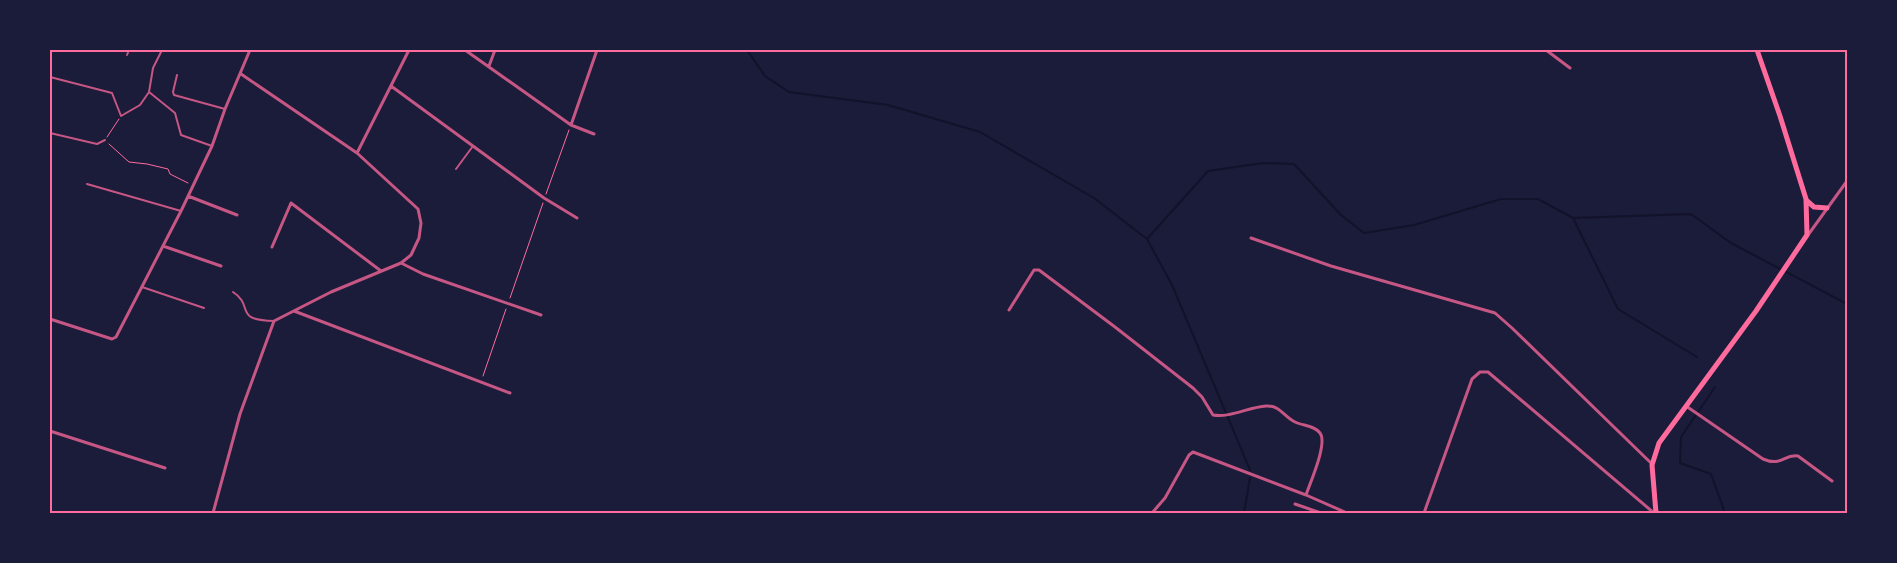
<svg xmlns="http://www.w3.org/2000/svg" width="1897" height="563" font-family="Helvetica,sans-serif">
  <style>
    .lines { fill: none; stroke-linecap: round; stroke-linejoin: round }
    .stream { stroke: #12122b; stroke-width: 2 }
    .path { stroke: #ff6b9d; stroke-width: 1 }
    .service { stroke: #c65784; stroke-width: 2 }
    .minor { stroke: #c65784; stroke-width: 3 }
    .secondary { stroke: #ff6b9d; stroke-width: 5 }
    .neatline { fill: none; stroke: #ff6b9d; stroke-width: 2 }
  </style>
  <rect width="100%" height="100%" fill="#1b1b3a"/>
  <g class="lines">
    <path class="stream" d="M 747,50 L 765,76 L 789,92 L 888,105 L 980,132 L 1094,198 L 1147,239 L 1172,285 L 1250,470
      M 1573,218 L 1691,214 L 1731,243 L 1847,304
      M 1147,239 L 1208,171 L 1263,163 L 1294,164 L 1341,215 L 1364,233 L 1414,225 L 1501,199 L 1538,199 L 1573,218 L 1618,309 L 1697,357
      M 1715,387 L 1681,437 L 1680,463 L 1711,474 L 1725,513
      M 1244,513 L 1250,478"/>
    <path class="path" d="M 107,137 L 119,119
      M 109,144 L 129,162 L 147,164 L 168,169 L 170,174 L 188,183
      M 546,194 L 569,130
      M 510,298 L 543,203
      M 483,376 L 506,309"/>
    <path class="service" d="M 127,55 L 129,50
      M 177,75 L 173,92 L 174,95 L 225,109
      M 50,77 L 112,93 L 121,116 L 140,105 L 149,92 L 153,68 L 162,50
      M 149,92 L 175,113 L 181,135 L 212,146
      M 50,133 L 97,144 L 105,140
      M 456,169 L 473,146
      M 87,184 L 181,211
      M 142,287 L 204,308
      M 233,292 C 255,306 232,320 274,321"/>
    <path class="minor" d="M 465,50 L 571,125 L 594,134
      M 1546,50 L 1570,68
      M 489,66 L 495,50
      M 391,86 L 544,198 L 577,218
      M 571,125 L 597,50
      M 357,153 L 409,50
      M 188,196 L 237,215
      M 1808,235 L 1847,181
      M 1251,238 L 1331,266 L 1495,313 L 1512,328 L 1652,464
      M 163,246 L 221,266
      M 272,247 L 291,203 L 381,271
      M 401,263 L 423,274 L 541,315
      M 1009,310 L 1034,270 L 1039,270 L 1115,327 L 1193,388 L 1202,397 L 1213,415 C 1230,418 1249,407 1266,406 C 1280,405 1284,417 1295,422 C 1303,426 1314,425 1320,433 C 1328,443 1310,483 1306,495
      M 294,311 L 510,393
      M 50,319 L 112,339 L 116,337 L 181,211 L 212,146 L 225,109 L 250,50
      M 1686,406 L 1763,459 C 1782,467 1783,454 1798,456 L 1832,481
      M 50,431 L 165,468
      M 1295,504 L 1321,513
      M 213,513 L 240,414 L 274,321 L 331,292 L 401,263 L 411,255 L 419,238 L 421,223 L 418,209 L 357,153 L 241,74
      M 1152,513 L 1165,498 L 1189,455 L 1193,452 L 1306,495 L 1347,513
      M 1424,513 L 1472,379 L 1480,372 L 1488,372 L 1654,513"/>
    <path class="secondary" d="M 1806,200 L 1814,207 L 1827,208
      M 1656,513 L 1652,465 L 1659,443 L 1756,311 L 1807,235 L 1806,199 L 1780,116 L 1757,50"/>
  </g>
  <rect width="1897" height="563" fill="none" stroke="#1b1b3a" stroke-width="102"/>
  <rect x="51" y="51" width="1795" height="461" class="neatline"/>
</svg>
